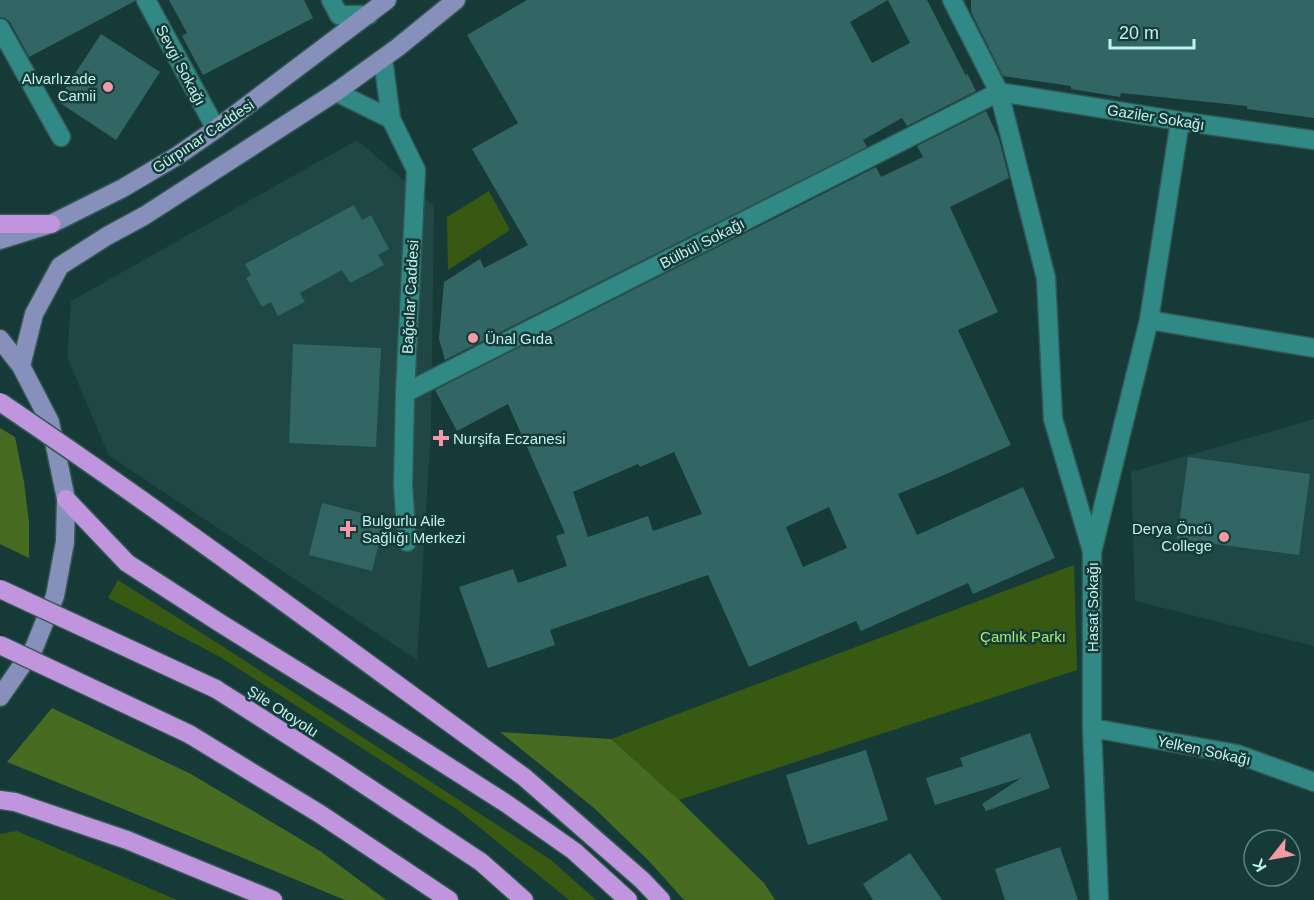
<svg xmlns="http://www.w3.org/2000/svg" width="1314" height="900" font-family="Arial,sans-serif">
  <style>
    .built { fill: #1e4745 }
    .green { fill: #375912 }
    .forest { fill: #476c21 }
    .building { fill: #326664; fill-rule: evenodd }
    .lines { fill: none; stroke-linecap: round; stroke-linejoin: round }
    .minor-casing { stroke: #325855; stroke-width: 21 }
    .major-casing { stroke: #325855; stroke-width: 21 }
    .highway-casing { stroke: #325855; stroke-width: 21 }
    .minor { stroke: #318986; stroke-width: 18 }
    .major { stroke: #8790ba; stroke-width: 18 }
    .highway { stroke: #c195dd; stroke-width: 18 }
    .highway-bridge-casing { stroke: #325855; stroke-width: 21; stroke-linecap: butt }
    .highway-bridge { stroke: #c195dd; stroke-width: 18 }
    .poi-dot { fill: #f49aa5; stroke: #153a38; stroke-width: 2 }
    .labels { text-anchor: middle; dominant-baseline: central; stroke-width: 5; stroke-linejoin: round; paint-order: stroke }
    .street-label { font-size: 15px; fill: #c0f3ef; stroke: #153a38 }
    .poi-label { font-size: 15px; fill: #c0f3ef; stroke: #153a38; text-anchor: start }
    .park-label { font-size: 15px; fill: #aaea6d; stroke: #153a38 }
  </style>
  <rect width="100%" height="100%" fill="#153a38"/>
  <path class="built" d="M 357,140 L 434,206 L 431,431 L 417,660 L 109,456 L 67,357 L 71,301 Z
    M 1314,419 L 1314,646 L 1135,601 L 1131,472 Z"/>
  <path class="green" d="M 489,191 L 510,230 L 448,270 L 447,217 Z
    M 1074,565 L 1077,670 L 679,800 L 611,739 Z
    M 118,580 L 233,653 L 551,860 L 596,900 L 569,900 L 458,810 L 222,658 L 108,598 Z
    M 17,831 L 177,900 L 0,900 L 0,834 Z"/>
  <path class="forest" d="M 0,428 L 15,437 L 24,482 L 29,522 L 29,558 L 0,544 Z
    M 52,708 L 191,774 L 320,851 L 386,900 L 345,900 L 175,830 L 7,762 Z
    M 500,732 L 611,739 L 679,800 L 764,883 L 775,900 L 684,900 L 648,860 L 594,808 Z"/>
  <path class="building" d="M 0,0 L 135,0 L 135,1 L 29,57 L 10,22 L 5,18 L 0,17 Z
    M 169,0 L 304,0 L 313,18 L 203,75 L 182,36 L 187,33 Z
    M 527,0 L 888,0 L 850,22 L 872,63 L 910,43 L 888,0 L 927,0 L 966,76 L 967,73 L 976,91 L 907,126 L 902,118 L 863,140 L 867,147 L 445,360 L 439,339 L 444,282 L 480,259 L 484,268 L 528,245 L 472,149 L 518,123 L 467,35 Z
    M 971,0 L 1314,0 L 1314,118 L 1247,109 L 1247,106 L 1121,93 L 1120,97 L 1071,89 L 1071,86 L 1003,76 L 971,12 Z
    M 101,34 L 160,72 L 116,140 L 57,101 Z
    M 986,111 L 999,139 L 1009,178 L 950,207 L 998,312 L 958,330 L 1011,445 L 944,475 L 898,494 L 917,535 L 1023,487 L 1055,558 L 973,594 L 968,583 L 861,631 L 856,621 L 749,667 L 708,575 L 550,630 L 555,645 L 488,668 L 459,587 L 513,569 L 518,583 L 567,566 L 556,536 L 565,533 L 508,404 L 457,431 L 435,390 L 876,167 L 881,177 L 923,157 L 917,146 ZM 674,452 L 702,514 L 653,531 L 648,516 L 588,537 L 573,492 L 638,464 L 640,467 ZM 829,507 L 847,548 L 803,567 L 786,527 Z
    M 354,205 L 362,220 L 371,215 L 389,249 L 378,255 L 384,265 L 350,283 L 342,270 L 300,293 L 305,302 L 278,316 L 271,302 L 262,307 L 246,278 L 251,275 L 245,264 Z
    M 293,344 L 381,348 L 376,447 L 289,443 Z
    M 1188,457 L 1310,474 L 1299,555 L 1177,539 Z
    M 322,503 L 385,519 L 372,571 L 309,555 Z
    M 1030,733 L 1050,788 L 986,811 L 982,804 L 1021,778 L 935,805 L 926,778 L 963,766 L 960,758 Z
    M 866,750 L 888,820 L 808,845 L 786,775 Z
    M 1060,847 L 1078,900 L 1005,900 L 995,869 Z
    M 910,853 L 942,900 L 873,900 L 863,884 Z"/>
  <g class="lines">
    <defs>
      <path id="minor" d="M 146,0 L 216,129
        M 331,0 L 339,15 L 369,15
        M 952,0 L 999,92 L 1046,278 L 1053,419 L 1092,551
        M 0,28 L 61,137
        M 383,59 L 391,119 L 416,170 L 405,393 L 403,486 L 407,542
        M 336,92 L 391,119
        M 1149,320 L 1314,348
        M 405,393 L 999,92 L 1180,121 L 1314,140
        M 1092,728 L 1237,754 L 1314,782
        M 1099,900 L 1092,728 L 1092,552 L 1149,320 L 1180,121"/>
      <path id="major" d="M 0,240 L 51,224 L 123,188 L 177,156 L 216,129 L 387,0
        M 0,339 L 21,366 L 50,422 L 66,499 L 65,542 L 55,596 L 34,648 L 0,697
        M 21,366 L 34,314 L 60,266 L 107,236 L 144,216 L 336,92 L 397,48 L 456,0"/>
      <path id="highway" d="M 0,224 L 51,224
        M 66,499 L 127,563 L 220,623 L 341,698 L 507,804 L 574,851 L 628,900
        M 216,689 L 333,764 L 481,862 L 524,900
        M 189,734 L 320,814 L 449,900
        M 524,777 L 642,880 L 661,900
        M 0,800 L 15,802 L 127,840 L 273,900"/>
    </defs>
    <use href="#minor" class="minor-casing"/>
    <use href="#major" class="major-casing"/>
    <use href="#highway" class="highway-casing"/>
    <use href="#minor" class="minor"/>
    <use href="#major" class="major"/>
    <use href="#highway" class="highway"/>
    <defs>
      <path id="highway-bridge" d="M 0,402 C 178,522 350,651 524,777
        M 0,589 L 216,689
        M 0,645 L 189,734"/>
    </defs>
    <use href="#highway-bridge" class="highway-bridge-casing"/>
    <use href="#highway-bridge" class="highway-bridge"/>
  </g>
  <g class="poi-dot">
    <circle cx="108" cy="87" r="6"/>
    <circle cx="473" cy="338" r="6"/>
    <path d="M438 429h6v6h6v6h-6v6h-6v-6h-6v-6h6z"/>
    <path d="M345 520h6v6h6v6h-6v6h-6v-6h-6v-6h6z"/>
    <circle cx="1224" cy="537" r="6"/>
  </g>
  <g class="labels">
    <g class="street-label">
      <text transform="translate(181 65) rotate(62)">Sevgi Sokağı</text>
      <text transform="translate(1156 117) rotate(9)">Gaziler Sokağı</text>
      <text transform="translate(203 136) rotate(-34)">Gürpınar Caddesi</text>
      <text transform="translate(702 243) rotate(-27)">Bülbül Sokağı</text>
      <text transform="translate(410 297) rotate(-87)">Bağcılar Caddesi</text>
      <text transform="translate(1092 607) rotate(-90)">Hasat Sokağı</text>
      <text transform="translate(283 711) rotate(33)">Şile Otoyolu</text>
      <text transform="translate(1204 750) rotate(12)">Yelken Sokağı</text>
    </g>
    <g class="poi-label">
      <text x="96" y="78" text-anchor="end">Alvarlızade<tspan x="96" dy="17">Camii</tspan></text>
      <text x="485" y="338">Ünal Gıda</text>
      <text x="453" y="438">Nurşifa Eczanesi</text>
      <text x="362" y="520">Bulgurlu Aile<tspan x="362" dy="17">Sağlığı Merkezi</tspan></text>
      <text x="1212" y="528" text-anchor="end">Derya Öncü<tspan x="1212" dy="17">College</tspan></text>
    </g>
    <g class="park-label">
      <text x="1023" y="636">Çamlık Parkı</text>
    </g>
  </g>
  <g transform="translate(1272 858) rotate(239)"><circle r="28" fill="#153a38" stroke="#598481" stroke-width="1.5"/>
  <path d="M0-4.5L10 22L0 15L-10 22Z" fill="#f49aa5"/>
  <text y="-9" font-size="16" font-weight="bold" text-anchor="middle" fill="#c0f3ef">K</text>
  </g>
  <path d="M1110 39v9h84v-9" fill="none" stroke="#c0f3ef" stroke-width="3"/>
  <text x="1119" y="39" font-size="18" fill="#c0f3ef" stroke="#153a38" stroke-width="4.5" paint-order="stroke">20 m</text>
</svg>
